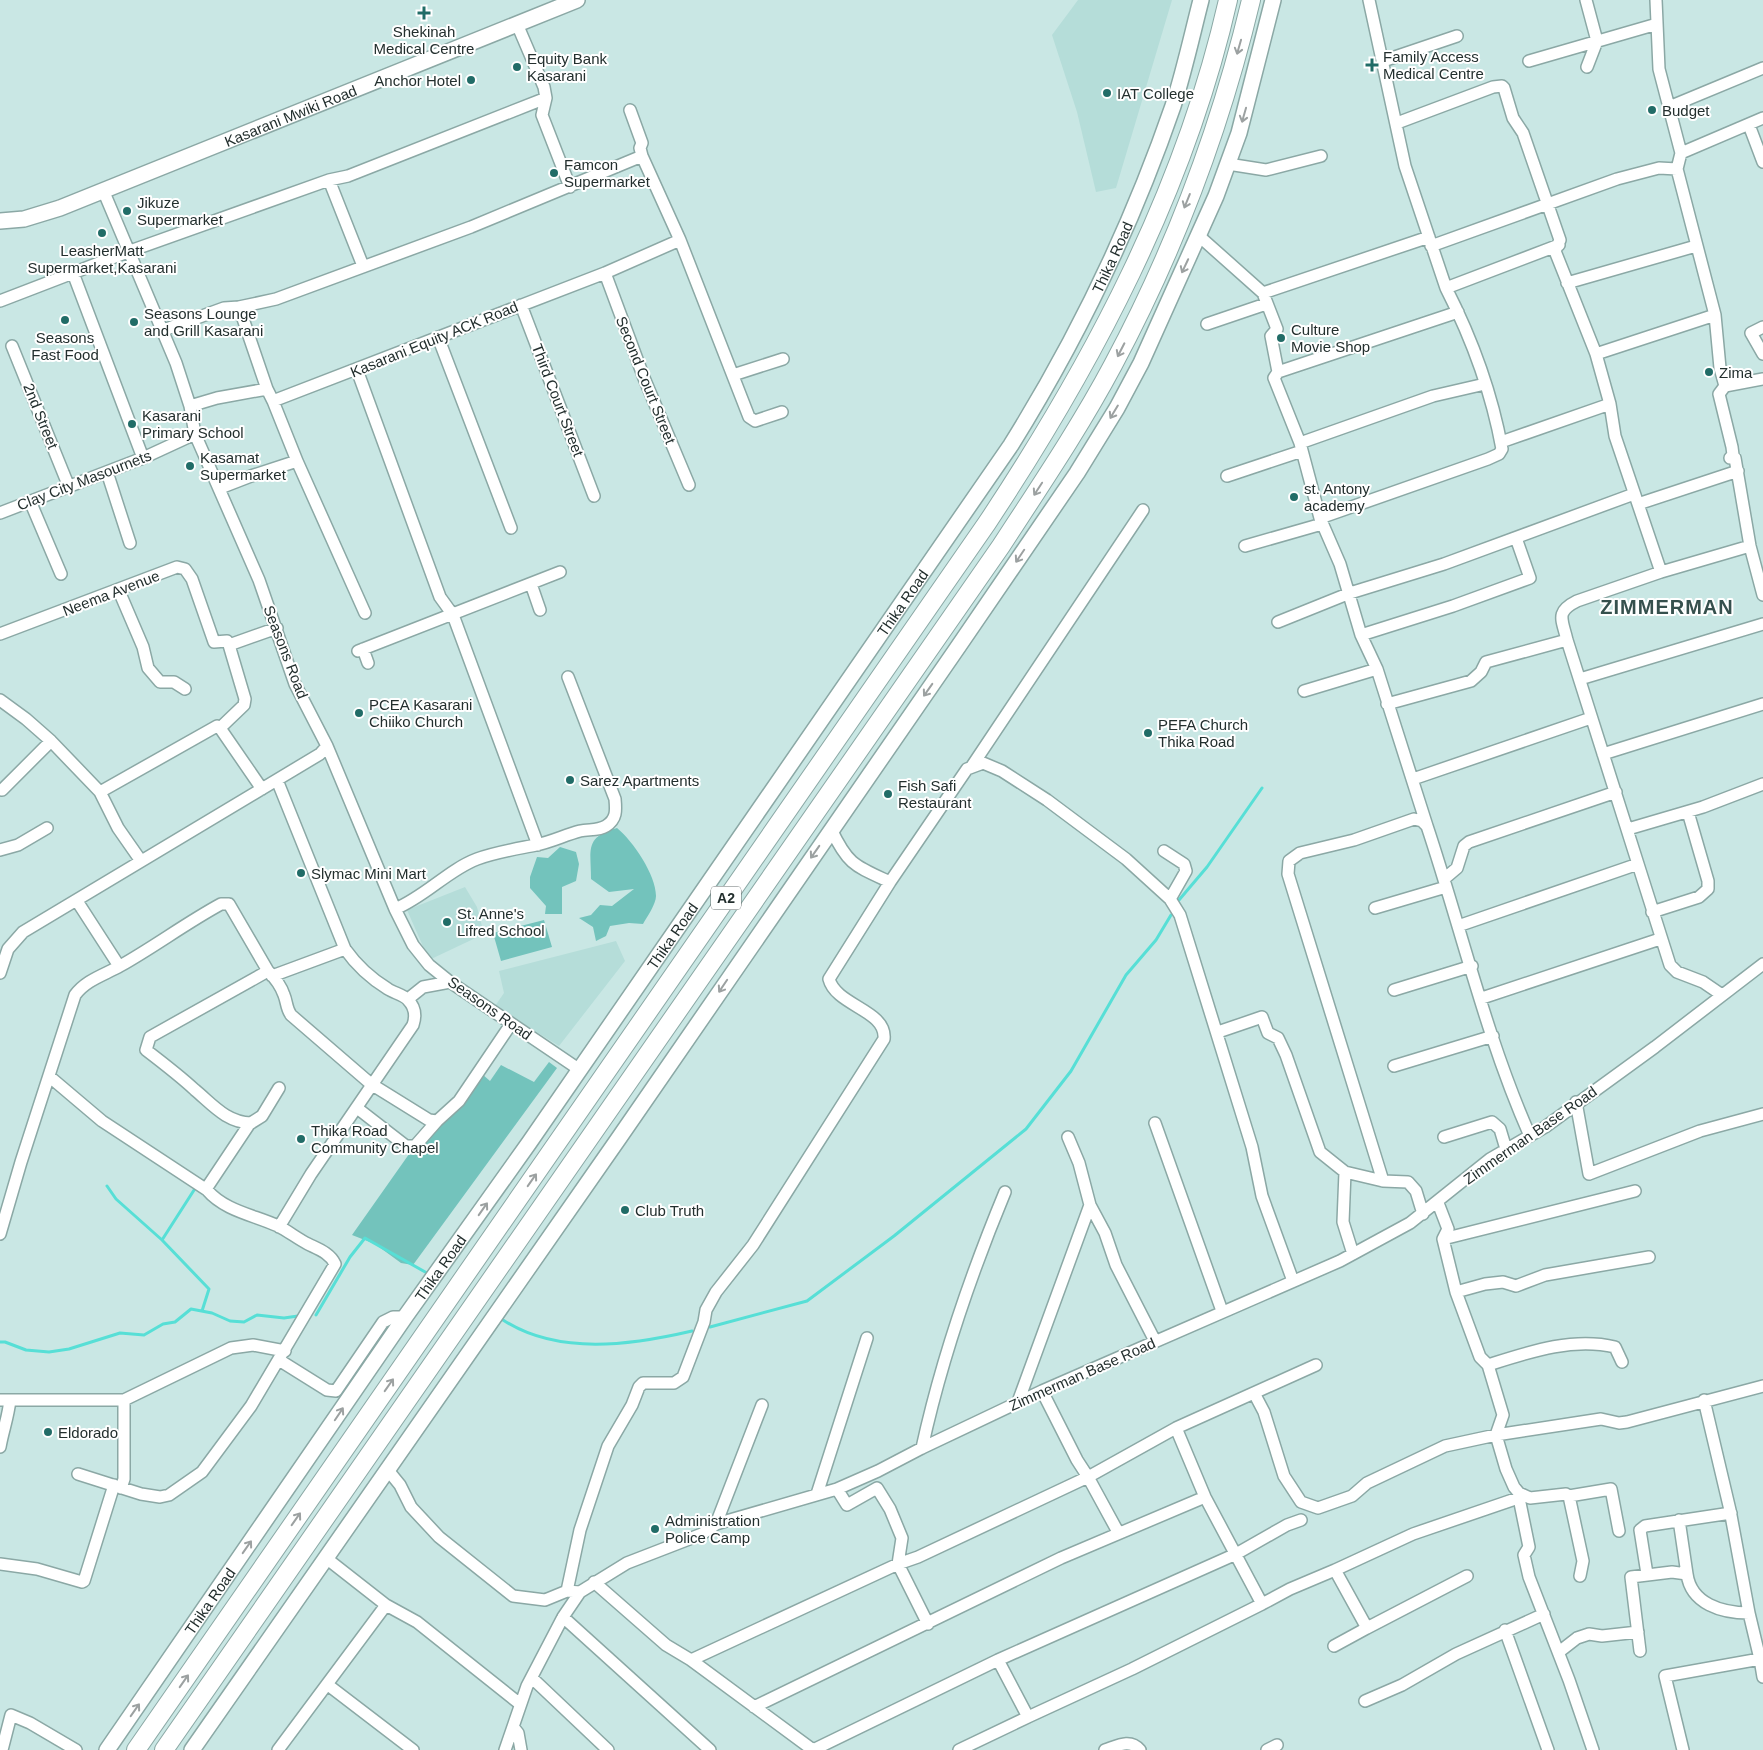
<svg xmlns="http://www.w3.org/2000/svg" width="1763" height="1750" font-family="Arial,sans-serif">
  <style>
    .built { fill: #b5ddd9 }
    .green { fill: #73c3bc }
    .lines { fill: none; stroke-linecap: round; stroke-linejoin: round }
    .stream { stroke: #57dfd6; stroke-width: 3 }
    .minor-casing { stroke: #8ba8a5; stroke-width: 14 }
    .secondary-casing { stroke: #8ba8a5; stroke-width: 18 }
    .trunk-casing { stroke: #8ba8a5; stroke-width: 20 }
    .minor { stroke: #fff; stroke-width: 11 }
    .secondary { stroke: #fff; stroke-width: 15 }
    .trunk { stroke: #fff; stroke-width: 18 }
    .oneway { stroke: #9ca1a1 }
    .poi-dot { fill: #216c67; stroke: #fff; stroke-width: 2 }
    .labels { text-anchor: middle; dominant-baseline: central; stroke-width: 4; stroke-linejoin: round; paint-order: stroke }
    .shield { fill: #fff; stroke: #656d6d; stroke-width: 1 }
    .shield-label { font-size: 14px; font-weight: bold; fill: #232f2e }
    .poi-label { font-size: 15px; fill: #232f2e; stroke: #fff; text-anchor: start }
    .street-label { font-size: 15px; fill: #232f2e; stroke: #fff }
    .district-label { font-size: 20px; font-weight: bold; letter-spacing: 1px; fill: #35504d; stroke: #fff }
  </style>
  <rect width="100%" height="100%" fill="#c9e7e4"/>
  <path class="built" d="M 1078,0 L 1172,0 L 1116,188 L 1096,192 L 1077,112 L 1052,35 Z
    M 465,887 L 477,907 L 484,934 L 429,960 L 407,910 Z
    M 616,941 L 625,961 L 559,1046 L 495,1006 L 504,993 L 499,971 Z"/>
  <path class="green" d="M 617,828 C 633,841 656,875 656,896 C 656,904 647,917 643,924 L 629,923 L 610,926 L 606,936 L 596,941 L 593,927 L 579,918 L 591,915 L 600,905 L 612,906 L 634,889 L 609,892 L 591,879 C 591,850 584,837 617,828 Z
    M 560,847 L 576,852 L 579,864 L 576,881 L 562,887 L 562,914 L 545,914 L 546,906 L 530,888 L 530,877 L 537,857 L 548,858 Z
    M 544,920 L 552,947 L 501,961 L 493,933 Z
    M 549,1062 L 557,1068 L 413,1265 L 401,1263 L 375,1244 L 352,1235 L 426,1130 L 453,1115 L 482,1074 L 490,1081 L 501,1065 L 534,1082 Z"/>
  <g class="lines">
    <path class="stream" d="M 1179,900 L 1207,867 L 1262,788
      M 107,1186 L 116,1199 L 162,1240
      M 196,1187 L 162,1240 L 209,1289 L 202,1311
      M 316,1315 L 350,1257 L 365,1238 L 427,1273
      M 503,1320 C 558,1356 632,1345 692,1331
      M 710,1327 L 807,1301 L 894,1236 L 1026,1129 L 1071,1071 L 1126,975 L 1156,940 L 1171,915
      M 0,1342 L 5,1342 L 26,1350 L 49,1352 L 69,1349 L 120,1333 L 144,1335 L 163,1324 L 175,1322 L 191,1309 L 212,1313 L 230,1321 L 244,1322 L 257,1315 L 284,1318 L 298,1316"/>
    <defs>
      <path id="minor" d="M 1369,0 L 1405,166 L 1446,288 L 1559,245
        M 1586,0 L 1597,41 L 1587,67
        M 1656,0 L 1659,69 L 1681,153 L 1677,169 L 1715,315 L 1720,368 L 1725,386 L 1719,394 L 1732,447 L 1733,455 L 1730,458 L 1735,458 L 1750,546 L 1763,595
        M 517,24 L 544,87 L 546,98 L 542,115 L 570,187
        M 1383,61 L 1457,36
        M 1529,61 L 1657,24
        M 1669,107 L 1763,68
        M 630,110 L 642,143 L 640,148 L 642,156 L 680,240 L 749,417 L 755,421 L 782,412
        M 1397,123 L 1493,87 L 1502,86 L 1504,88 L 1513,118 L 1523,133 L 1560,240 L 1555,251 L 1596,354 L 1610,404 L 1615,436 L 1661,572
        M 1749,125 L 1763,162
        M 1681,153 L 1763,118
        M 1228,164 L 1266,170 L 1321,156
        M 329,180 L 363,266
        M 103,190 L 176,363 L 190,406 L 195,434 L 259,580 L 295,684 L 327,746 L 395,909 L 413,945 L 429,965 L 450,982 L 580,1070
        M 1199,236 L 1263,293 L 1429,237
        M 1431,246 L 1617,179 L 1659,168 L 1677,169
        M 73,273 L 143,458
        M 605,273 L 644,378 L 689,485
        M 1567,283 L 1696,246
        M 1263,293 L 1277,329 L 1271,336 L 1278,372 L 1274,378 L 1300,443 L 1320,518 L 1340,564 L 1361,635 L 1377,669 L 1427,826
        M 0,301 L 130,251 L 329,180 L 348,176 L 546,98
        M 521,305 L 594,496
        M 1207,324 L 1263,305 L 1268,307
        M 1763,327 L 1751,333 L 1763,354
        M 161,331 L 224,308 L 239,307
        M 438,337 L 511,528
        M 12,346 L 69,487
        M 1596,354 L 1715,315
        M 357,370 L 440,597 L 453,615 L 538,845
        M 1278,372 L 1458,312
        M 733,375 L 783,359
        M 1725,386 L 1763,379
        M 267,389 L 239,307 L 276,299 L 471,227 L 642,156
        M 273,401 L 297,461
        M 190,406 L 217,398 L 267,389 L 273,401 L 605,273 L 680,240
        M 1501,442 L 1610,404
        M 1300,443 L 1433,396 L 1485,384
        M 107,472 L 130,543
        M 1227,476 L 1302,451
        M 220,488 L 251,476 L 297,461 L 365,613
        M 30,501 L 61,574
        M 1638,504 L 1738,471
        M 0,513 L 143,458 L 195,434
        M 1320,518 L 1488,459 L 1499,454 L 1502,449 C 1492,394 1471,337 1446,288
        M 1245,546 L 1322,524
        M 531,584 L 540,610
        M 119,591 L 143,647 L 148,668 L 160,682 L 174,682 L 185,689
        M 1278,622 L 1350,593 L 1444,564 L 1634,494
        M 0,634 L 177,567 L 185,569 L 192,579 L 214,642 L 227,641 L 229,645
        M 1361,635 L 1453,606 L 1530,578 L 1516,538
        M 229,645 L 277,628
        M 363,649 L 368,663
        M 358,651 L 560,572
        M 1580,679 L 1763,624
        M 1304,691 L 1377,669
        M 0,700 L 26,719 L 51,741 L 100,792 L 118,828 L 141,861
        M 1387,704 L 1471,681 L 1481,672 L 1486,662 L 1567,640
        M 220,728 L 262,789
        M 1603,754 L 1763,704
        M 972,766 L 1143,510
        M 1413,779 L 1591,718
        M 277,780 L 345,949 C 357,966 370,978 388,989 C 394,993 404,995 408,1000 C 415,1007 416,1016 413,1025 L 311,1174 L 279,1227
        M 2,790 L 51,741
        M 100,792 L 217,726 L 220,728 L 244,705 L 245,699 L 229,645
        M 831,829 C 848,865 855,866 890,882 L 967,769 L 983,763 L 1002,771 L 1047,800 L 1126,859 L 1170,899 L 1180,915 L 1252,1147 L 1262,1196 L 1293,1281
        M 1628,829 L 1703,807 L 1763,784
        M 0,850 L 18,845 L 47,828
        M 1164,851 L 1184,864 L 1186,871 L 1170,899
        M 1638,864 L 1567,640 C 1562,619 1555,612 1577,601 L 1661,572 L 1750,546
        M 1444,879 L 1457,868 L 1464,846 L 1469,842 L 1616,792
        M 77,901 L 119,966
        M 1375,908 L 1446,887
        M 395,909 C 426,896 448,870 477,859 C 496,852 516,849 536,845 C 551,842 565,835 580,831 C 589,829 598,831 606,826 C 617,819 616,810 615,799 L 568,677
        M 1652,912 L 1699,897 L 1708,889 L 1708,881 L 1688,812
        M 1458,926 L 1638,864 L 1670,965 L 1677,972 L 1703,982 L 1722,995
        M 268,971 C 275,978 281,986 284,995 C 287,1002 286,1008 291,1015 L 371,1084 L 429,1120 L 437,1121 L 459,1101 L 511,1024
        M 0,973 L 8,949 L 23,932 L 320,754 L 327,746
        M 272,976 L 345,949
        M 1394,990 L 1472,966
        M 1482,998 L 1660,939
        M 408,999 L 423,987 L 450,982
        M 1218,1032 L 1262,1017 L 1268,1033 L 1278,1038 L 1286,1055 L 1320,1152 L 1345,1172 L 1383,1181
        M 1394,1066 L 1493,1036
        M 50,1077 L 102,1121 L 207,1190 C 225,1211 254,1215 278,1226 C 288,1231 298,1239 308,1244 C 318,1249 330,1253 335,1264 L 251,1406 L 202,1472 L 169,1495 L 160,1497 L 141,1494 L 78,1474
        M 1576,1102 L 1589,1174 L 1700,1131 L 1763,1114
        M 357,1108 L 406,1146 L 415,1146 L 437,1121
        M 1155,1123 L 1222,1311
        M 1068,1137 L 1079,1163 L 1090,1205 L 1105,1233 L 1116,1265 L 1155,1341
        M 1444,1137 L 1492,1122 L 1500,1129 L 1506,1149
        M 1345,1172 L 1343,1222 L 1353,1254
        M 206,1189 L 250,1123
        M 1438,1203 L 1448,1229 L 1443,1239 L 1456,1292 L 1480,1357 L 1488,1365 L 1503,1415 L 1496,1435 L 1506,1469 L 1514,1487 L 1519,1493 L 1530,1498 L 1566,1494 L 1569,1496 L 1583,1561 L 1580,1576
        M 1423,1214 L 1416,1191 L 1408,1182 L 1383,1181 L 1288,874 L 1289,861 L 1300,853 L 1354,840 L 1414,819 L 1422,821 L 1427,826 C 1461,928 1486,1037 1530,1136
        M 0,1234 L 21,1162 L 75,995 C 86,980 104,975 120,966 C 154,947 186,923 221,904 L 229,904 L 268,971 L 150,1037 L 146,1050 C 163,1063 180,1076 195,1090 C 213,1105 226,1122 251,1123 L 262,1116 L 279,1088
        M 1443,1239 L 1635,1191
        M 1456,1292 L 1485,1284 L 1503,1282 L 1516,1286 L 1545,1275 L 1649,1257
        M 279,1360 L 327,1390 L 336,1391 L 383,1322 L 393,1317 L 405,1317
        M 1488,1365 C 1529,1352 1572,1337 1615,1347 L 1622,1362
        M 1042,1391 L 1077,1460 L 1088,1477 L 1176,1428 L 1316,1365
        M 1254,1393 L 1264,1412 L 1284,1476 L 1301,1502 L 1318,1508 L 1352,1496 L 1367,1483 L 1445,1446 L 1496,1435 L 1601,1419 L 1619,1423 L 1627,1422 L 1763,1386
        M 0,1400 L 10,1400 C 8,1418 3,1430 0,1447
        M 10,1400 L 124,1400 L 231,1348 L 253,1345 L 285,1351
        M 1704,1400 L 1730,1510 L 1749,1613
        M 1018,1402 L 1090,1205
        M 922,1448 C 941,1361 971,1274 1005,1192
        M 387,1469 L 400,1485 L 411,1507 L 439,1537 L 513,1596 L 545,1600 L 567,1591 L 580,1592 L 627,1563 L 702,1534 L 716,1524 L 837,1489 L 878,1471 L 922,1448 L 1042,1391 L 1340,1261 L 1410,1223 L 1490,1159 L 1545,1127 L 1655,1047 L 1763,964
        M 121,1488 L 124,1479 L 124,1400
        M 837,1489 L 847,1505 L 877,1488 L 890,1509 L 902,1538 L 898,1564 L 928,1624
        M 817,1494 L 867,1338
        M 1569,1496 L 1611,1489 L 1619,1531
        M 1519,1498 L 1529,1547 L 1524,1555 L 1529,1577 L 1569,1680 L 1593,1750
        M 1679,1520 L 1687,1574
        M 716,1524 L 762,1405
        M 326,1558 L 386,1605
        M 0,1564 L 37,1569 L 82,1582 L 84,1581 L 114,1485
        M 1335,1570 L 1413,1534 L 1524,1496
        M 1647,1574 L 1640,1530 L 1645,1526 L 1731,1513
        M 594,1582 L 666,1645 L 691,1660 L 813,1750
        M 567,1591 L 580,1530 L 608,1446 L 632,1405 L 639,1387 L 643,1383 L 674,1383 L 683,1377 L 704,1322 L 706,1310 L 716,1292 L 753,1245 L 884,1039 C 887,1010 836,1006 829,979 L 890,882
        M 1262,1604 L 1290,1589 L 1335,1570 L 1367,1628 L 1334,1646
        M 563,1617 L 710,1750
        M 1367,1628 L 1467,1576
        M 1505,1630 L 1548,1750
        M 1640,1651 L 1631,1577 L 1672,1572 L 1687,1574 C 1691,1604 1722,1613 1749,1613 L 1760,1659 L 1665,1676 L 1683,1750
        M 1559,1652 L 1577,1638 L 1589,1634 L 1602,1636 L 1638,1632
        M 1763,1658 L 1760,1659 L 1763,1677
        M 691,1660 L 898,1564 L 918,1557 L 1088,1477 L 1118,1532
        M 532,1678 L 608,1750
        M 328,1685 L 413,1750
        M 1365,1701 L 1402,1685 L 1456,1654 L 1544,1614
        M 754,1707 L 1061,1558 L 1205,1497
        M 1028,1717 L 1132,1669 L 1262,1604 L 1205,1497 L 1176,1428
        M 514,1728 L 518,1733 L 521,1750
        M 2,1750 L 11,1715 L 30,1723 L 76,1750
        M 278,1750 L 386,1605 L 417,1622 L 520,1704
        M 505,1750 L 527,1686 L 563,1617 L 580,1592
        M 813,1750 L 998,1660 L 1236,1554 L 1287,1525 L 1301,1520
        M 959,1750 L 1028,1717 L 998,1660
        M 1105,1750 C 1117,1746 1130,1738 1140,1750
        M 1267,1750 L 1277,1745"/>
      <g id="secondary">
        <path id="s1" d="M 0,221 L 24,219 L 60,208 L 577,0"/>
        <path id="s2" d="M 107,1750 L 405,1317 L 529,1143 L 1011,445 C 1077,339 1132,225 1173,106 C 1184,72 1192,35 1201,0"/>
        <path d="M 192,1750 L 619,1138 L 958,647 L 1077,473 L 1117,408 L 1141,363 L 1216,196 L 1239,133 L 1273,0"/>
      </g>
      <path id="trunk" d="M 136,1750 L 987,523 C 1093,363 1185,190 1228,0
        M 164,1750 L 1001,546 C 1040,486 1080,427 1113,365 C 1174,251 1221,126 1251,0"/>
    </defs>
    <use href="#minor" class="minor-casing"/>
    <use href="#secondary" class="secondary-casing"/>
    <use href="#trunk" class="trunk-casing"/>
    <use href="#minor" class="minor"/>
    <use href="#secondary" class="secondary"/>
    <use href="#trunk" class="trunk"/>
  </g>
  <defs><path id="oneway-shaft" d="M-6 0H5M1.5-3L5.5 0L1.5 3" fill="none" stroke-width="1.6" stroke-linecap="round" stroke-linejoin="round" transform="scale(1.25)"/></defs>
  <g class="oneway">
    <use href="#oneway-shaft" transform="translate(1239 47) rotate(106)"/>
    <use href="#oneway-shaft" transform="translate(1244 115) rotate(106)"/>
    <use href="#oneway-shaft" transform="translate(1187 201) rotate(112)"/>
    <use href="#oneway-shaft" transform="translate(1185 266) rotate(115)"/>
    <use href="#oneway-shaft" transform="translate(1121 350) rotate(117)"/>
    <use href="#oneway-shaft" transform="translate(1114 412) rotate(121)"/>
    <use href="#oneway-shaft" transform="translate(1038 489) rotate(123)"/>
    <use href="#oneway-shaft" transform="translate(1020 556) rotate(124)"/>
    <use href="#oneway-shaft" transform="translate(928 690) rotate(125)"/>
    <use href="#oneway-shaft" transform="translate(815 852) rotate(125)"/>
    <use href="#oneway-shaft" transform="translate(723 986) rotate(124)"/>
    <use href="#oneway-shaft" transform="translate(532 1180) rotate(-55)"/>
    <use href="#oneway-shaft" transform="translate(483 1209) rotate(-55)"/>
    <use href="#oneway-shaft" transform="translate(389 1385) rotate(-55)"/>
    <use href="#oneway-shaft" transform="translate(339 1414) rotate(-56)"/>
    <use href="#oneway-shaft" transform="translate(296 1519) rotate(-55)"/>
    <use href="#oneway-shaft" transform="translate(247 1547) rotate(-55)"/>
    <use href="#oneway-shaft" transform="translate(184 1681) rotate(-55)"/>
    <use href="#oneway-shaft" transform="translate(135 1710) rotate(-55)"/>
  </g>
  <g class="poi-dot">
    <path d="M421.5 5.5h5v5h5v5h-5v5h-5v-5h-5v-5h5z"/>
    <path d="M1369.5 57.5h5v5h5v5h-5v5h-5v-5h-5v-5h5z"/>
    <circle cx="517" cy="67" r="5"/>
    <circle cx="471" cy="80" r="5"/>
    <circle cx="1107" cy="93" r="5"/>
    <circle cx="1652" cy="110" r="5"/>
    <circle cx="554" cy="173" r="5"/>
    <circle cx="127" cy="211" r="5"/>
    <circle cx="102" cy="233" r="5"/>
    <circle cx="65" cy="320" r="5"/>
    <circle cx="134" cy="322" r="5"/>
    <circle cx="1281" cy="338" r="5"/>
    <circle cx="1709" cy="372" r="5"/>
    <circle cx="132" cy="424" r="5"/>
    <circle cx="190" cy="466" r="5"/>
    <circle cx="1294" cy="497" r="5"/>
    <circle cx="359" cy="713" r="5"/>
    <circle cx="1148" cy="733" r="5"/>
    <circle cx="570" cy="780" r="5"/>
    <circle cx="888" cy="794" r="5"/>
    <circle cx="301" cy="873" r="5"/>
    <circle cx="447" cy="922" r="5"/>
    <circle cx="301" cy="1139" r="5"/>
    <circle cx="625" cy="1210" r="5"/>
    <circle cx="48" cy="1432" r="5"/>
    <circle cx="655" cy="1529" r="5"/>
  </g>
  <g class="labels">
    <rect class="shield" x="711" y="886.5" width="30" height="23" rx="4"/>
    <g class="shield-label">
      <text x="726" y="898">A2</text>
    </g>
    <g class="poi-label">
      <text x="424" y="31" text-anchor="middle">Shekinah<tspan x="424" dy="17">Medical Centre</tspan></text>
      <text x="1383" y="56">Family Access<tspan x="1383" dy="17">Medical Centre</tspan></text>
      <text x="527" y="58">Equity Bank<tspan x="527" dy="17">Kasarani</tspan></text>
      <text x="461" y="80" text-anchor="end">Anchor Hotel</text>
      <text x="1117" y="93">IAT College</text>
      <text x="1662" y="110">Budget</text>
      <text x="564" y="164">Famcon<tspan x="564" dy="17">Supermarket</tspan></text>
      <text x="137" y="202">Jikuze<tspan x="137" dy="17">Supermarket</tspan></text>
      <text x="102" y="250" text-anchor="middle">LeasherMatt<tspan x="102" dy="17">Supermarket,Kasarani</tspan></text>
      <text x="144" y="313">Seasons Lounge<tspan x="144" dy="17">and Grill Kasarani</tspan></text>
      <text x="1291" y="329">Culture<tspan x="1291" dy="17">Movie Shop</tspan></text>
      <text x="65" y="337" text-anchor="middle">Seasons<tspan x="65" dy="17">Fast Food</tspan></text>
      <text x="1719" y="372">Zima</text>
      <text x="142" y="415">Kasarani<tspan x="142" dy="17">Primary School</tspan></text>
      <text x="200" y="457">Kasamat<tspan x="200" dy="17">Supermarket</tspan></text>
      <text x="1304" y="488">st. Antony<tspan x="1304" dy="17">academy</tspan></text>
      <text x="369" y="704">PCEA Kasarani<tspan x="369" dy="17">Chiiko Church</tspan></text>
      <text x="1158" y="724">PEFA Church<tspan x="1158" dy="17">Thika Road</tspan></text>
      <text x="580" y="780">Sarez Apartments</text>
      <text x="898" y="785">Fish Safi<tspan x="898" dy="17">Restaurant</tspan></text>
      <text x="311" y="873">Slymac Mini Mart</text>
      <text x="457" y="913">St. Anne's<tspan x="457" dy="17">Lifred School</tspan></text>
      <text x="311" y="1130">Thika Road<tspan x="311" dy="17">Community Chapel</tspan></text>
      <text x="635" y="1210">Club Truth</text>
      <text x="58" y="1432">Eldorado</text>
      <text x="665" y="1520">Administration<tspan x="665" dy="17">Police Camp</tspan></text>
    </g>
    <g class="street-label">
      <text stroke="none"><textPath href="#s1" startOffset="310">Kasarani Mwiki Road</textPath></text>
      <text stroke="none"><textPath href="#s2" startOffset="1801">Thika Road</textPath></text>
      <text transform="translate(434 339) rotate(-22)">Kasarani Equity ACK Road</text>
      <text transform="translate(646 380) rotate(68)">Second Court Street</text>
      <text transform="translate(558 400) rotate(69)">Third Court Street</text>
      <text transform="translate(41 416) rotate(68)">2nd Street</text>
      <text transform="translate(84 480) rotate(-21)">Clay City Masournets</text>
      <text transform="translate(111 593) rotate(-21)">Neema Avenue</text>
      <text stroke="none"><textPath href="#s2" startOffset="1396">Thika Road</textPath></text>
      <text transform="translate(286 652) rotate(69)">Seasons Road</text>
      <text stroke="none"><textPath href="#s2" startOffset="991">Thika Road</textPath></text>
      <text transform="translate(490 1008) rotate(35)">Seasons Road</text>
      <text transform="translate(1530 1135) rotate(-35)">Zimmerman Base Road</text>
      <text stroke="none"><textPath href="#s2" startOffset="586">Thika Road</textPath></text>
      <text transform="translate(1082 1374) rotate(-24)">Zimmerman Base Road</text>
      <text stroke="none"><textPath href="#s2" startOffset="181">Thika Road</textPath></text>
    </g>
    <g class="district-label">
      <text x="1667" y="607">ZIMMERMAN</text>
    </g>
  </g>
</svg>
